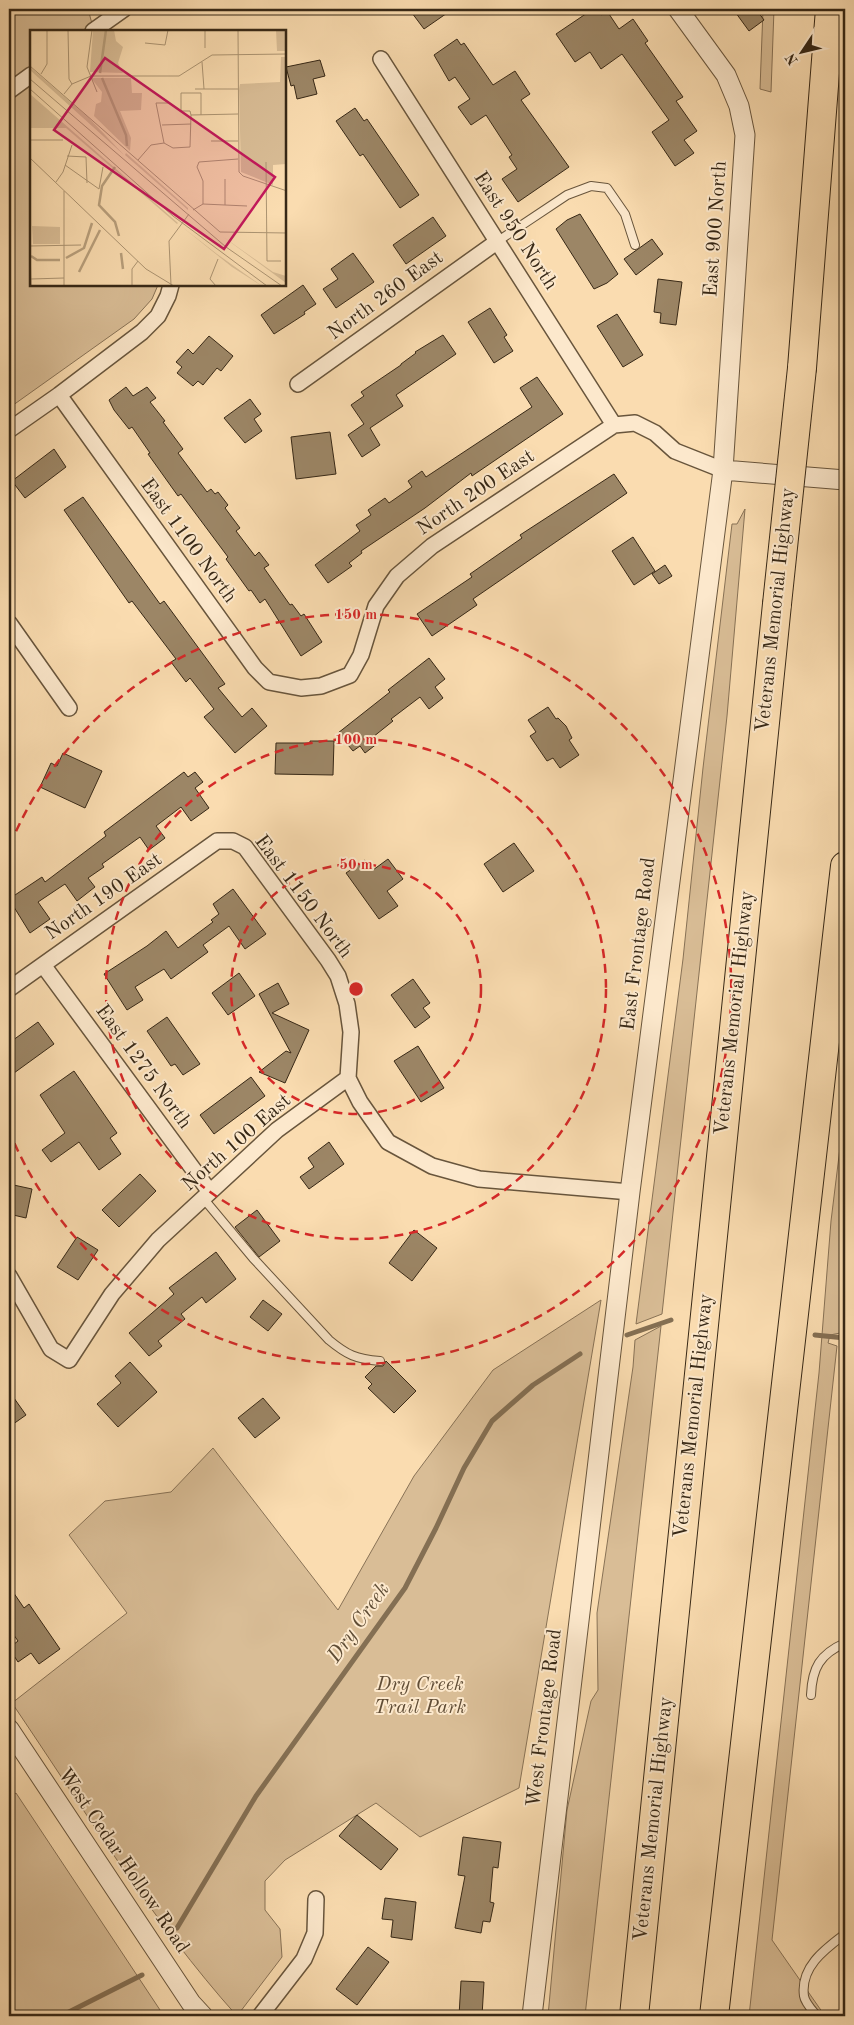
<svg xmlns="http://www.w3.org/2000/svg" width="854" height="2025" font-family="'Old Standard TT',serif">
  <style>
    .green { fill: #d9bd96; stroke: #887256 }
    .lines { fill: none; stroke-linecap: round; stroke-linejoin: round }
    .stream { stroke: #846f53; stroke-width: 5 }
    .building { fill: #9c8666; stroke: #372816 }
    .service-casing { stroke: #68553c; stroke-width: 10 }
    .minor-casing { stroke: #68553c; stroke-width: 18 }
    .tertiary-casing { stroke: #68553c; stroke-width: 21 }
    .motorway-casing { stroke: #372816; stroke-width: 30 }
    .service { stroke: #fce8cc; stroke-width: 8 }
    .minor { stroke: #fce8cc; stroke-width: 15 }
    .tertiary { stroke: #fce8cc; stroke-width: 19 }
    .motorway { stroke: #fadcb0; stroke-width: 28 }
    .motorway-bridge-casing { stroke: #372816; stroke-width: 30; stroke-linecap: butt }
    .motorway-bridge { stroke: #fadcb0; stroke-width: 28 }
    .ring { fill: none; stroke: #d62828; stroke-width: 2.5; stroke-dasharray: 9 6 }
    .labels { text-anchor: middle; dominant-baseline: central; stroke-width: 4; stroke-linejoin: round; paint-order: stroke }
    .street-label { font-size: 20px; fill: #372816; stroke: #fce8cc }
    .park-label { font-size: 20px; font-style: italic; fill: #604d36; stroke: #fce8cc }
    .water-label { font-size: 21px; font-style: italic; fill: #5e4c35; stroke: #fce8cc }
    .inset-river { fill: none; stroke: #b89f7c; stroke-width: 2.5 }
    .inset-road { fill: none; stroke: #ac9472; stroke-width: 1 }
    .view { fill: #c2185b; fill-opacity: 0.15; stroke: #c2185b; stroke-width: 2.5 }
    .inset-edge { fill: none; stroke: #372816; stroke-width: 2.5 }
    .centre { fill: #d62828; stroke: #fce8cc; stroke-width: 2.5 }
    .ring-label { font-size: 15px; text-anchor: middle; font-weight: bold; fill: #d62828; stroke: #fce8cc; stroke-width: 4; stroke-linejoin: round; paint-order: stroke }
  </style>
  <rect width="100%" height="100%" fill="#fadcb0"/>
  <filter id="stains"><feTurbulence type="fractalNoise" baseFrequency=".004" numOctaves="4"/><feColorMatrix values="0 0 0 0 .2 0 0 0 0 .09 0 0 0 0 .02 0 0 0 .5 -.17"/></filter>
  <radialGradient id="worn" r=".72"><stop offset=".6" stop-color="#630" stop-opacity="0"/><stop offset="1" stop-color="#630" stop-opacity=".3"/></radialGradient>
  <path class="green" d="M 19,9 L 88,9 L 94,31 L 31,31 L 31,285 L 158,285 L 152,299 L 134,319 L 9,408 L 9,16 Z
    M 763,9 L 774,9 L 771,92 L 760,89 Z
    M 745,509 L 727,716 L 662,1314 L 636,1324 L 683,959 L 703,768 L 732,524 L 737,524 Z
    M 845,1107 L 845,1276 L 840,1333 L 830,1335 L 828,1343 L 837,1346 L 772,1940 L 825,2016 L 749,2016 L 819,1373 L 831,1221 Z
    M 601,1300 L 519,1788 L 420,1837 L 376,1803 L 285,1860 L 265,1881 L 265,1910 L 280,1929 L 282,1957 L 237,2016 C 151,1920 84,1809 12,1703 L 127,1613 L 69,1535 L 105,1501 L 171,1492 L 213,1448 L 338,1610 L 414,1476 L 493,1370 Z
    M 661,1326 L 585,2016 L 548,2016 L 567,1810 L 591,1701 L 598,1690 L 597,1613 L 633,1367 L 635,1340 Z
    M 16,1793 L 164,2016 L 9,2016 L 9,1798 Z"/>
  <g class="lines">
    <path class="stream" d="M 627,1335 L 671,1320
      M 815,1335 L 845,1338
      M 177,1928 L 256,1796 L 405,1588 L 436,1528 L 464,1468 L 492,1421 L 533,1385 L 580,1354
      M 61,2016 L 142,1975"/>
  </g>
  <path class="building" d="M 409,9 L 453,9 L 424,29 Z
    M 593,9 L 596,9 L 601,15 L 607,11 L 619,29 L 633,19 L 648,41 L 645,43 L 683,97 L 676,101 L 697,131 L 684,140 L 694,153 L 675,166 L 652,132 L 669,120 L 622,54 L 601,69 L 590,52 L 575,62 L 556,34 Z
    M 733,9 L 756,9 L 764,20 L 749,31 Z
    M 457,39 L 461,45 L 464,43 L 493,85 L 515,71 L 530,94 L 521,100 L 569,167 L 518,202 L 502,179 L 517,169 L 509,157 L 512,155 L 486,115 L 471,125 L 458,107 L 470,99 L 455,77 L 449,81 L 434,55 Z
    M 320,60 L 325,76 L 313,79 L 317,94 L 297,99 L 294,85 L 291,86 L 286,67 Z
    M 355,108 L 364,121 L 367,119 L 419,195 L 400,208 L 363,154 L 360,156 L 336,121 Z
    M 580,214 L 618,274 L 607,283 L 594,289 L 556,229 L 567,220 Z
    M 433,217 L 446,236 L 406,264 L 393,245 Z
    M 652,239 L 663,254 L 636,275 L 624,259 Z
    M 353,253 L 374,282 L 336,308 L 323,289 L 338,279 L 331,269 Z
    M 658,279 L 682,282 L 676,325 L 660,323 L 661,313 L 654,312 Z
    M 303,285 L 316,304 L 304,312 L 305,314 L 274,334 L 261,315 Z
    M 490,308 L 507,335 L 504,337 L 513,351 L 494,363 L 468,322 Z
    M 617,314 L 643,355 L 623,367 L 597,326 Z
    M 443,335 L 456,354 L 396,395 L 403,406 L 370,428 L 380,445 L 362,457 L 348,435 L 364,424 L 351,405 L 364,396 L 361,392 L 401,365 L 401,364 L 416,353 L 415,352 Z
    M 209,336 L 233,356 L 221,371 L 217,368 L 203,385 L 198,381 L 193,386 L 177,373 L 182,367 L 176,362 L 188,349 L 193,354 Z
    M 537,377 L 563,414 L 472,476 L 471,473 L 425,508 L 361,551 L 362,553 L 349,563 L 352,566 L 328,583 L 315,565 L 360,531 L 356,525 L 371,515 L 368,510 L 385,498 L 389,503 L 412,487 L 408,481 L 422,471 L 426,477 L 532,407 L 520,388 Z
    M 126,387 L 133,396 L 147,387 L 156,398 L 150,402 L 165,421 L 163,422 L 183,449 L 178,453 L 207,492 L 211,489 L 215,494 L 218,492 L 228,505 L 225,508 L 240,528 L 236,531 L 255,556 L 259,552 L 269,565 L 264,568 L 290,605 L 292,604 L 301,616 L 304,614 L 322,642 L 301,656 L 265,599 L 260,603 L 251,590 L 249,591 L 226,559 L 228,557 L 181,494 L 178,496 L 148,454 L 150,453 L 132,427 L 129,429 L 114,410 L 109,400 Z
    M 250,399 L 261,414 L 254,419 L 262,431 L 245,443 L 224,418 Z
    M 330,432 L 336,474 L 296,479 L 291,437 Z
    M 54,449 L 66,467 L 25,498 L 12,481 Z
    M 614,474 L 627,493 L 473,599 L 477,605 L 432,636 L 417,614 L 472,577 L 470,574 L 522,538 L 520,535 Z
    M 83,497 L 160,604 L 164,601 L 225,684 L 218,688 L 242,717 L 252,708 L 267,726 L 235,753 L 204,717 L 214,709 L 190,678 L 186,682 L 171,662 L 176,659 L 132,601 L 129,603 L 64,510 Z
    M 633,537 L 655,571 L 634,585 L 612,551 Z
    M 665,565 L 672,576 L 659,584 L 652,574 Z
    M 429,658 L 445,679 L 435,687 L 443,698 L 429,709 L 420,697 L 391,719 L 393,721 L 373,737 L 378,743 L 365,753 L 360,746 L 353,751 L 338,733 L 390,692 L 388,690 Z
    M 548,707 L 556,719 L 558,718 L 566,726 L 572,738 L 569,740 L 579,755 L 560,768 L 553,758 L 547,761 L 530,736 L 536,732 L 528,720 Z
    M 310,741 L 334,741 L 333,775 L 275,774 L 276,743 L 310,743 Z
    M 63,753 L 102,771 L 85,808 L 40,787 L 51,763 L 57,766 Z
    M 184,772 L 188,777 L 195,772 L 203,782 L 195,788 L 209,808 L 191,821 L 181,807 L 156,826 L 165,838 L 149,850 L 140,837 L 102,864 L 104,867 L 88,878 L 95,887 L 77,901 L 65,884 L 38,902 L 50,919 L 30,933 L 9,899 L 42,877 L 45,882 L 106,836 L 104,832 Z
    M 514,843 L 534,871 L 503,892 L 484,864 Z
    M 388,859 L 403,879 L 387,891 L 398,906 L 379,919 L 346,873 L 365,860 L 373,870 Z
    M 233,889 L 266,934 L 245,949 L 229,926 L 203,945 L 208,952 L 171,979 L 164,969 L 135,987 L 143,1000 L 127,1010 L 104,974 L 147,946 L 166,931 L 178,948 L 213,922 L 211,920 L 219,914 L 213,904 Z
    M 239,973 L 255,996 L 228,1015 L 212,993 Z
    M 413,979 L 430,1003 L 423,1008 L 430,1017 L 415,1028 L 391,995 Z
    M 278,983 L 289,1004 L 272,1013 L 309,1030 L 285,1083 L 259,1072 L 286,1051 L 291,1053 L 259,994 Z
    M 167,1017 L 200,1064 L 183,1075 L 175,1064 L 171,1066 L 147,1031 Z
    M 38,1022 L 54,1044 L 14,1073 L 9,1066 L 9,1043 Z
    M 418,1046 L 444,1088 L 421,1102 L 394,1061 Z
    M 74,1071 L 117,1133 L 110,1138 L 121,1154 L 99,1170 L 79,1142 L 51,1162 L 42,1150 L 65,1133 L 40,1095 Z
    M 251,1077 L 265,1096 L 214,1134 L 200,1115 Z
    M 329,1142 L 344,1164 L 309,1189 L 300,1177 L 314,1167 L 308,1158 Z
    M 140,1174 L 156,1191 L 119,1227 L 102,1210 Z
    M 9,1184 L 32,1189 L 26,1218 L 9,1214 Z
    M 257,1210 L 280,1241 L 259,1257 L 235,1227 Z
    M 414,1230 L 437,1248 L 412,1281 L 389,1263 Z
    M 77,1237 L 98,1250 L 78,1280 L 57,1267 Z
    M 216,1252 L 236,1279 L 206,1303 L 202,1297 L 181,1314 L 185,1319 L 158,1341 L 162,1346 L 149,1356 L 129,1333 L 174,1294 L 169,1288 Z
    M 263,1300 L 282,1314 L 268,1331 L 250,1317 Z
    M 386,1361 L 416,1391 L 394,1413 L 368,1388 L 372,1384 L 365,1377 L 376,1366 L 383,1366 Z
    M 130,1362 L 157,1392 L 118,1427 L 97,1404 L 121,1383 L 115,1376 Z
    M 9,1391 L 26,1415 L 9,1427 Z
    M 263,1398 L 280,1418 L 255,1438 L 238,1418 Z
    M 9,1586 L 24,1608 L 29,1604 L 60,1649 L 39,1664 L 31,1653 L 18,1662 L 9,1648 L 18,1641 L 9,1628 Z
    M 357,1815 L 398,1849 L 381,1870 L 339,1836 Z
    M 463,1837 L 501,1842 L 498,1868 L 493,1867 L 490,1902 L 494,1903 L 490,1922 L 483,1921 L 481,1933 L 455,1928 L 465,1876 L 458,1875 Z
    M 385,1898 L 416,1902 L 412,1940 L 391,1937 L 393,1920 L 382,1919 Z
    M 368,1947 L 389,1962 L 357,2005 L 336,1989 Z
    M 461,1981 L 484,1982 L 482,2016 L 459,2016 Z"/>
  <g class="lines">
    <defs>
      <path id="service" d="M 498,241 L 567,195 L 591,186 L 607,188 L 625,214 L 635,245
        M 9,271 L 9,281
        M 203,1198 L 253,1258 L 329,1340 C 347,1355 356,1359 380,1361
        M 811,1695 C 812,1668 820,1654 845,1643
        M 817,2016 C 813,2011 805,2003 804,1996 C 800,1967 825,1949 845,1934"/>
      <path id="minor" d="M 93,31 L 124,9
        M 381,59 L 614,425
        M 9,91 L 31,75
        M 298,384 L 498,241
        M 59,395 L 255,668 L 269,682 L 301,688 L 321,686 L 350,675 L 361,655 L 376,606 L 397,576 L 432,546 L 614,425 L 635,423 L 655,433 L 675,451 L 723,470
        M 9,430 L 59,395 L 142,332 L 158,316 L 168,296 L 171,285
        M 9,623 L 69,708
        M 43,965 L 210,1192
        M 9,989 L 217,841 L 233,841 L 245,847 L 328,960 L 338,976 L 347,1004 L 351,1032 L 348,1078 L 360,1102 L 388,1142 L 432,1166 L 479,1179 L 630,1192
        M 9,1276 L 51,1349 L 69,1360 L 112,1294 L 158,1240 L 277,1130 L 348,1078
        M 260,2016 L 304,1959 L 315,1933 L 316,1899"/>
      <path id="tertiary" d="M 723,470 L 845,480
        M 9,1729 L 191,2003 L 203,2016
        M 532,2016 L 630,1192 L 723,470 L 745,135 L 739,106 L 726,75 L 678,9"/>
      <path id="motorway" d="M 802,368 L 830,9
        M 634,2016 L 777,604
        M 714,2016 L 845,866"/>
    </defs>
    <use href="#service" class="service-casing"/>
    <use href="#minor" class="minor-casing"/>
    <use href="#tertiary" class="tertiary-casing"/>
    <use href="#motorway" class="motorway-casing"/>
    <use href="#service" class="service"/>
    <use href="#minor" class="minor"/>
    <use href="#tertiary" class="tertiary"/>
    <use href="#motorway" class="motorway"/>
    <defs>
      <path id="motorway-bridge" d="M 777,604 L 802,368"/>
    </defs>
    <use href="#motorway-bridge" class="motorway-bridge-casing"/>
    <use href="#motorway-bridge" class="motorway-bridge"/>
  </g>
  <g class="ring">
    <circle cx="356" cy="989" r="125"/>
    <circle cx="356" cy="989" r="250"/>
    <path d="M10 845A375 375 0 1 1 10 1133"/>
  </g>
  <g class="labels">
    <g class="street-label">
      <text transform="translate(716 229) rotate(-86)">East 900 North</text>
      <text transform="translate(515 231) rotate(57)">East 950 North</text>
      <text transform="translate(386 296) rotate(-36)">North 260 East</text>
      <text transform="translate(476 493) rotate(-34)">North 200 East</text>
      <text transform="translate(188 541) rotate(54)">East 1100 North</text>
      <text transform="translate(776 610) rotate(-84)">Veterans Memorial Highway</text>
      <text transform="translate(104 897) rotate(-35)">North 190 East</text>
      <text transform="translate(303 897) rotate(53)">East 1150 North</text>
      <text transform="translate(639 944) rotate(-83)">East Frontage Road</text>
      <text transform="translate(735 1013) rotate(-84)">Veterans Memorial Highway</text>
      <text transform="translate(143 1067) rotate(54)">East 1275 North</text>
      <text transform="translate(237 1143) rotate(-41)">North 100 East</text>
      <text transform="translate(694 1416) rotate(-84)">Veterans Memorial Highway</text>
      <text transform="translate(545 1718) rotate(-83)">West Frontage Road</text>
      <text transform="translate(654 1819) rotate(-84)">Veterans Memorial Highway</text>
      <text transform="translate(123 1861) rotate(56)">West Cedar Hollow Road</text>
    </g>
    <g class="park-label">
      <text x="420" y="1685">Dry Creek<tspan x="420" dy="23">Trail Park</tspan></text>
    </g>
    <g class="water-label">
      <text transform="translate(359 1623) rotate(-55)">Dry Creek</text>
    </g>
  </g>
  <g transform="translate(30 30)">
    <rect width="256" height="256" fill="#fadcb0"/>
    <path d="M 63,0 L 84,0 L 86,11 L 93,17 L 88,33 L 93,43 L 60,42 ZM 246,0 L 256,0 L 256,21 L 247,21 ZM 251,27 L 256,27 L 256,134 L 243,135 L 243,155 L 211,142 L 209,59 L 210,54 L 250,52 ZM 0,37 L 59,88 L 94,125 L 0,40 ZM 61,48 L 101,48 L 102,63 L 112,63 L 111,80 L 90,81 L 101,108 L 100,121 L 64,86 L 66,74 L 71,72 L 72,62 ZM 0,64 L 148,193 L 147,194 L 36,98 L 0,98 ZM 96,123 L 158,178 L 158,180 L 95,125 ZM 2,196 L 30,197 L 30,214 L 3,214 ZM 151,196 L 187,224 L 232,256 L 202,237 ZM 192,206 L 243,242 L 256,246 L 256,253 Z" fill="#d9bd96"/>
    <path class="inset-river" d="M 70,43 L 76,0M 72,48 L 96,105 L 97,116M 85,137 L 72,156 L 69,175 L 85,192 L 89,206M 91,223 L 93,239M 1,226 L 7,230 L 30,230M 36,228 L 54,218 L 62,193M 49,242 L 70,200"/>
    <path class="inset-road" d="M 38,0 L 39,49 L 42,54M 62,0 L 57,37 L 67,62M 208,0 L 209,142 L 213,146 L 257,161M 115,13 L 135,15 L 138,0M 175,18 L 175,0M 172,32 L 174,59M 0,36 L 190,202 L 257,203M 11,44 L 17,34 L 17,0M 0,49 L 196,217 L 252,256M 0,59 L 143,186 L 237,256M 165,59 L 208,59M 34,64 L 42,54 L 61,46 L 149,46 L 182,25 L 257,24M 161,85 L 160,81 L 151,81 L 151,63 L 171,63 L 171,85M 161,85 L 208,84M 132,95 L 161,94M 0,110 L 33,110M 181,111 L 208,111M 134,113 L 143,118 L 160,117 L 161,85M 134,113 L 126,73 L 138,73M 37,126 L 56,127 L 57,153M 0,128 L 116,239 L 144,256M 108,130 L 121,115 L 134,113M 236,132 L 237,231 L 251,231M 35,135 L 69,159 L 73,137M 195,149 L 195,175M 26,152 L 33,142 L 42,115M 34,161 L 34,256M 173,174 L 217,176M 163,180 L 173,174 L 173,151 L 167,137 L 169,132 L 208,129M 0,216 L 51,215M 0,216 L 1,256M 1,249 L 34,248M 141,255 L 139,211 L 159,184M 102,256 L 102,239 L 108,231M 186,256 L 180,249 L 188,229"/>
    <path class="view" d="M 75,28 L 245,147 L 194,219 L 24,100 Z"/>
    <rect width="256" height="256" class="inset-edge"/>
  </g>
  <circle cx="356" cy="989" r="8" class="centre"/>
  <g class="ring-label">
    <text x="356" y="619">150 m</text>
    <text x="356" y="744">100 m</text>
    <text x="356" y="869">50 m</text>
  </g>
  <rect width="854" height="2025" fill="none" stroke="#fadcb0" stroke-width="30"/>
  <rect x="10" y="10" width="834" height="2005" fill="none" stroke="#372816" stroke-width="2.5"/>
  <rect x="15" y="15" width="824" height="1995" fill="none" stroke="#372816"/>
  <g transform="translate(802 52) rotate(235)" stroke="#fce8cc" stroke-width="4" paint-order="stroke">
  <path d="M0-4L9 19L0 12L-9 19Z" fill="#372816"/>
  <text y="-8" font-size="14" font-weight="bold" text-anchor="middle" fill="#372816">N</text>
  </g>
  <rect width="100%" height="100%" filter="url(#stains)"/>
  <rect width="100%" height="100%" fill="url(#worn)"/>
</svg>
